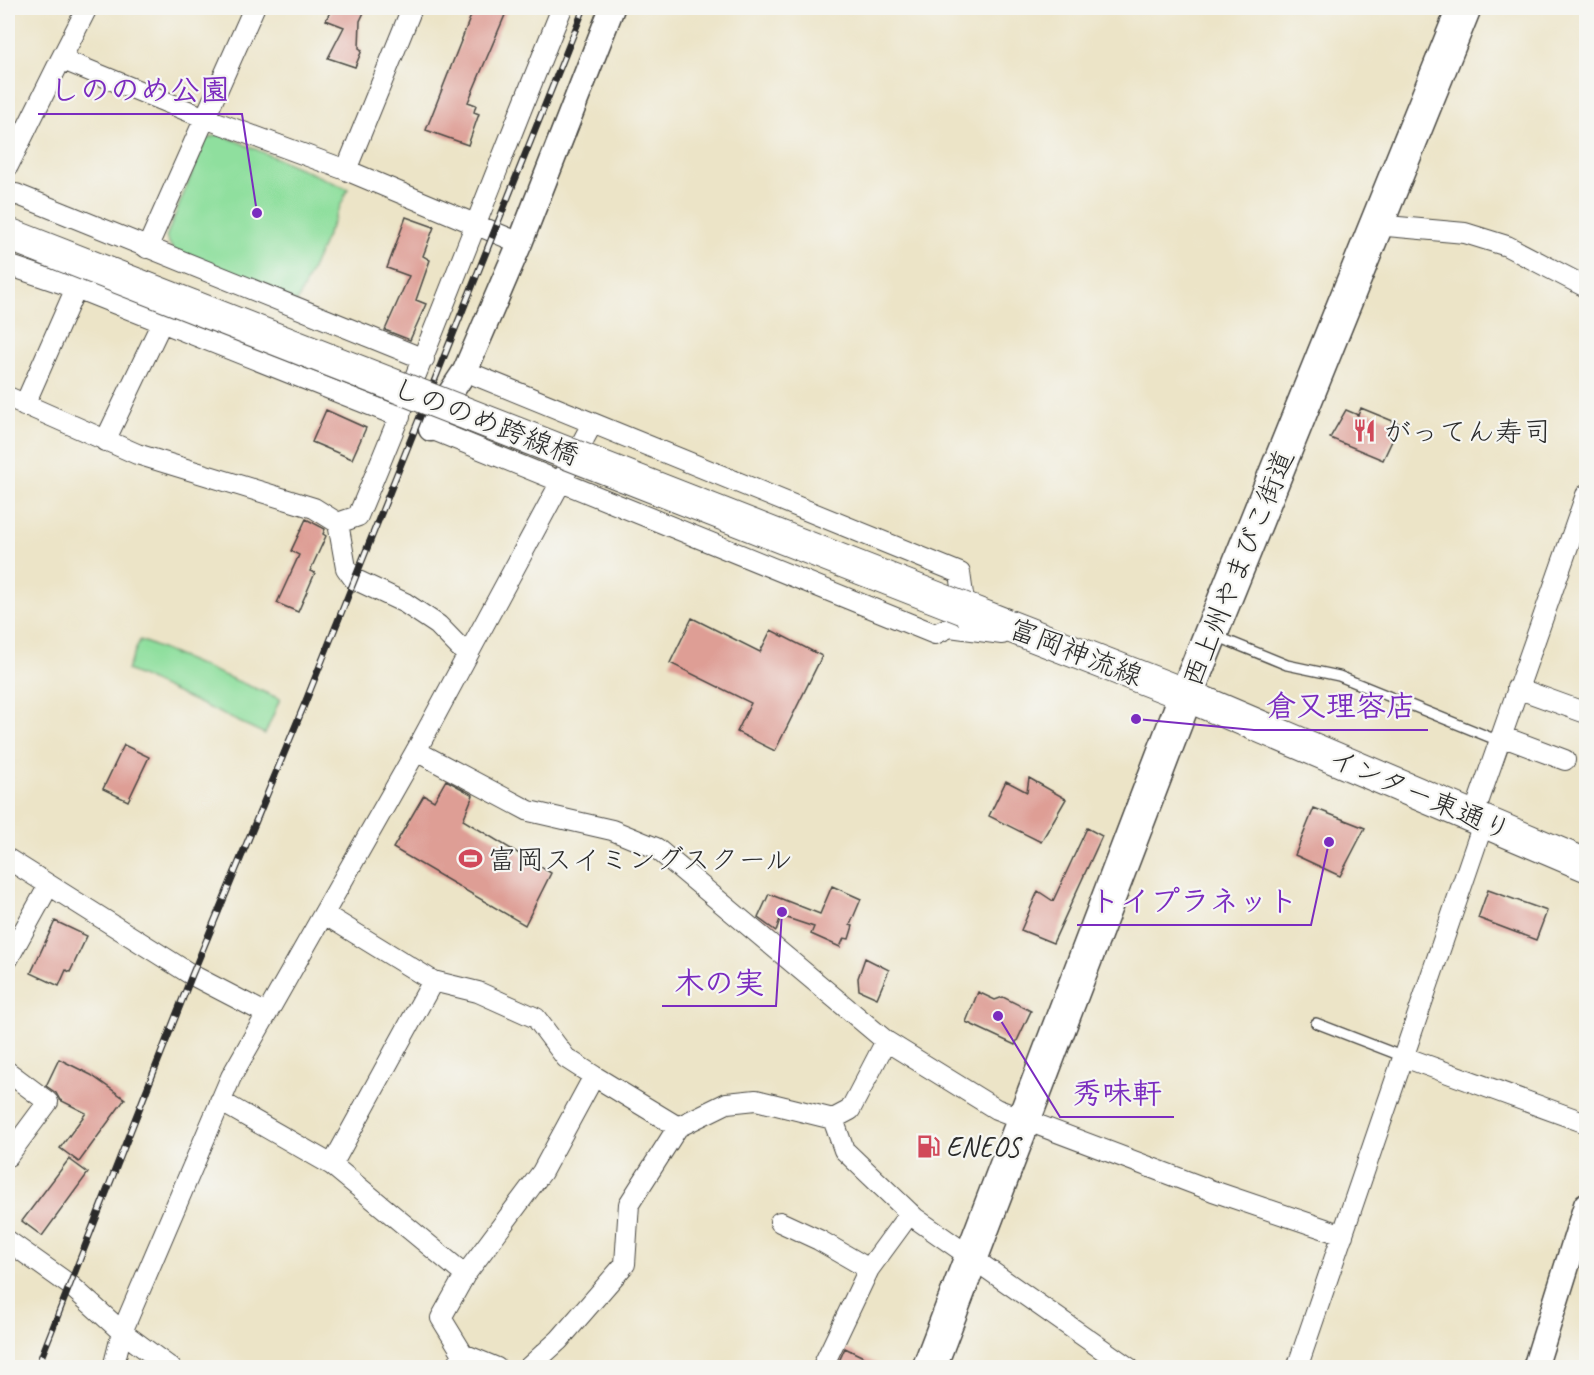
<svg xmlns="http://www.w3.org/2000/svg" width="1594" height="1375" font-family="Caveat,'Klee One',sans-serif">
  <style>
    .green { fill: #8fdf9e; stroke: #5d8564; stroke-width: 1.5 }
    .building { fill: #de9e95 }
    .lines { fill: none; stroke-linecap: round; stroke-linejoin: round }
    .service-casing { stroke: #484742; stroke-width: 12 }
    .minor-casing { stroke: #484742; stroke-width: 22 }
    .tertiary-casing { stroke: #484742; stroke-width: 27 }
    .primary-casing { stroke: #484742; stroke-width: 34 }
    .trunk-casing { stroke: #484742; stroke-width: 36 }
    .service { stroke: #fff; stroke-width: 9 }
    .minor { stroke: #fff; stroke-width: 20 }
    .tertiary { stroke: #fff; stroke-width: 24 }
    .primary { stroke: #fff; stroke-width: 32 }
    .trunk { stroke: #fff; stroke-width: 33 }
    .rail-casing { stroke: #2b2b2b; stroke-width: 7 }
    .rail { stroke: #f6f6f2; stroke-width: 4.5; stroke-dasharray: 14; stroke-linecap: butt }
    .primary-bridge-casing { stroke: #484742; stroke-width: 34; stroke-linecap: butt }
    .primary-bridge { stroke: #fff; stroke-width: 32 }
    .labels { text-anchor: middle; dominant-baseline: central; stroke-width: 4.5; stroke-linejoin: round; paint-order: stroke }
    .street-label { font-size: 28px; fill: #2b2b2b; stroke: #f6f6f2 }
    .poi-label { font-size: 28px; fill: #2b2b2b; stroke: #f6f6f2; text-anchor: start }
    .leader { fill: none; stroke: #7b2cbf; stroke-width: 2 }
    .callout-dot { fill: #7b2cbf; stroke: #f6f6f2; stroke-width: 2 }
    .callout-label { font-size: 30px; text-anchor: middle; font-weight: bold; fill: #7b2cbf; stroke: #f6f6f2; stroke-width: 4.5; stroke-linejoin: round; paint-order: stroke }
  </style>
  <rect width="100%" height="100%" fill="#f6f6f2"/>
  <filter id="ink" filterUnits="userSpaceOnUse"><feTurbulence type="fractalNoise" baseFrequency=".0167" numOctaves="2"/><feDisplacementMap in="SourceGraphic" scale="12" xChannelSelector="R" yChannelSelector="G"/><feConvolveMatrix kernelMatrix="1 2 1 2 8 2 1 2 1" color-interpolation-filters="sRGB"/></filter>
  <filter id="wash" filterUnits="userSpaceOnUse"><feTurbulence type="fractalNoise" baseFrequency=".008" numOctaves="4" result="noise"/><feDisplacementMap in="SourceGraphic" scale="24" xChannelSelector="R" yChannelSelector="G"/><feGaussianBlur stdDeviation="1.35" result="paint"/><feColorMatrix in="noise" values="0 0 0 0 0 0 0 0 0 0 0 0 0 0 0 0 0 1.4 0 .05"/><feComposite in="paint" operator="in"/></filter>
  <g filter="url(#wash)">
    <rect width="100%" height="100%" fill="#ece4c7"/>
    <path class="green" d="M 220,134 L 348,189 L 297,302 L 174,252 L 166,237 L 206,139 Z
      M 140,640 L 280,699 L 265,734 L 127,670 Z"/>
    <g id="blocks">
      <path class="building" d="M 332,8 L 366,8 L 360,21 L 359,48 L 362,50 L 355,67 L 328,58 L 344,27 L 326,20 Z
        M 474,8 L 508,8 L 468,102 L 476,105 L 474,112 L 479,114 L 468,145 L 426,130 Z
        M 406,217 L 434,227 L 423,256 L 430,260 L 416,300 L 426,304 L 410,340 L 385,330 L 409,276 L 387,268 Z
        M 1361,408 L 1400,424 L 1383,460 L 1330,438 L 1346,410 L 1358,415 Z
        M 326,410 L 366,428 L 352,459 L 312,442 Z
        M 306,519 L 325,529 L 323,534 L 326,536 L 310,571 L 315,573 L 298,612 L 277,603 L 299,555 L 291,551 Z
        M 692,618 L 760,652 L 771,630 L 822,656 L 775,751 L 737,732 L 751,703 L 670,663 Z
        M 124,745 L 149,757 L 128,801 L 103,789 Z
        M 1029,778 L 1066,799 L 1041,842 L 989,816 L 1006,781 L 1027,792 Z
        M 446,780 L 473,795 L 463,820 L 551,873 L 525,925 L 393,848 L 424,795 L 434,801 Z
        M 1314,808 L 1365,828 L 1340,876 L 1295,855 Z
        M 1087,828 L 1102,836 L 1053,943 L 1021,930 L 1038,891 L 1053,901 Z
        M 832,886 L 861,899 L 850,925 L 853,926 L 849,939 L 844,938 L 840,947 L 811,934 L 814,927 L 781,916 L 776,931 L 758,918 L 769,894 L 820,914 Z
        M 1488,890 L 1547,911 L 1536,940 L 1478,918 Z
        M 55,921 L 87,936 L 70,972 L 66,970 L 59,986 L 31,973 Z
        M 865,958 L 889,970 L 877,998 L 859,990 L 858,978 Z
        M 978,992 L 995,1000 L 1003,997 L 1031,1011 L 1015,1045 L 966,1022 Z
        M 59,1059 L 91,1075 L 125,1099 L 79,1162 L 60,1148 L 86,1113 L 60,1100 L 56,1093 L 46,1086 Z
        M 69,1159 L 88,1173 L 42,1236 L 22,1221 Z
        M 845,1348 L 886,1368 L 836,1368 Z"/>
    </g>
  </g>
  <g filter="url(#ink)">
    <use href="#blocks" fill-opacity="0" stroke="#484742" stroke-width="1.5"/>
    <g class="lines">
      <defs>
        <path id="service" d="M 1216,636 L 1287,665 L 1339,676 L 1499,741
          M 1316,1023 L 1404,1057"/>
        <path id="minor" d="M 87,8 L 61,59 L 205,118 L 346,170 L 412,8
          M 8,166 L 61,59
          M 346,170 L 520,243
          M 8,198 L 16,194 L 424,359
          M 1376,225 L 1465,233 L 1507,246 L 1586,287
          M 147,248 L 254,8
          M 8,265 L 76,288 L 400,417
          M 465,371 L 960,573 L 965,609
          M 8,397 L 137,454 L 314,508 L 338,523 L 346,568 L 354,579 L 405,603 L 438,625 L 467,655
          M 24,406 L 76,288
          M 431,429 L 935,634 L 950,627 L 1002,634
          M 105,441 L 162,322
          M 338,523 L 358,516 C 429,348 493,177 562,8
          M 1517,688 L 1586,713
          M 1501,736 L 1565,760
          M 416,751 L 529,811 L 612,830 L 656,848 L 886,1041 L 996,1109 L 1213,1191 L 1343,1235
          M 1473,817 L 1586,495
          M 8,859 L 192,975 L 267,1014
          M 324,914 L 433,981 L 478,992 L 536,1018 L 566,1058 L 594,1076 L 542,1172 L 465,1275 L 441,1318 L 463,1354 L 455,1368
          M 8,959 L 49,885
          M 1404,1057 L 1586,1123
          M 8,1072 L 48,1102 L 8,1156
          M 594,1076 L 678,1127 L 727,1103 L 756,1100 L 833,1119 L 850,1110 L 886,1041
          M 220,1101 L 332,1165 L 465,1275
          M 833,1119 L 844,1150 L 915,1218 L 1129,1368
          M 332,1165 L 433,981
          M 780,1222 L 819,1240 L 869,1269
          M 8,1241 L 70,1285 L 122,1332 L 113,1368
          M 463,1354 L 497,1368
          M 171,1368 L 122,1332 L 231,1077 L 416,751 L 592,424
          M 528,1368 L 559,1340 L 625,1264 L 629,1204 L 678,1127
          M 822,1368 L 869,1269 L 910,1213
          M 1297,1368 L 1484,821"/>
        <path id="tertiary" d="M 431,429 L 439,410 L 465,371 L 520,243 L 612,8
          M 1535,1368 L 1586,1205"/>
        <path id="primary" d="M 965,609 L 1186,695 L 1586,865"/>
        <path id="trunk" d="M 929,1368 L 1186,695 L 1464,8"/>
      </defs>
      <use href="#service" class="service-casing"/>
      <use href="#minor" class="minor-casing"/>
      <use href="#tertiary" class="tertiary-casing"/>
      <use href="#primary" class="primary-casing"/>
      <use href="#trunk" class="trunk-casing"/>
      <use href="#service" class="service"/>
      <use href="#minor" class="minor"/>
      <use href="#tertiary" class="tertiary"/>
      <use href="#primary" class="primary"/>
      <use href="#trunk" class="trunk"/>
      <defs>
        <path id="rail" d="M 37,1368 L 192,975 L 305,703 L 584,8"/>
      </defs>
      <use href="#rail" class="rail-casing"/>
      <use href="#rail" class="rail"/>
      <defs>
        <path id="primary-bridge" d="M 8,234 L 965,609"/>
      </defs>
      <use href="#primary-bridge" class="primary-bridge-casing"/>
      <use href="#primary-bridge" class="primary-bridge"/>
    </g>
  </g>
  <defs>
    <symbol id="restaurant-bare" viewBox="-9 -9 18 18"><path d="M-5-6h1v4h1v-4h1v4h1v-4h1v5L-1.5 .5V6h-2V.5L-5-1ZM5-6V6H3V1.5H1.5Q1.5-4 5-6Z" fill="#d1495b" stroke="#f6f6f2" stroke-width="2.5" paint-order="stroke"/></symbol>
    <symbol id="stadium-bare" viewBox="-9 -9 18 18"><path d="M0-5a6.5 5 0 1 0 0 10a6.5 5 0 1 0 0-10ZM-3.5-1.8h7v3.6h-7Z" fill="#d1495b" stroke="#f6f6f2" stroke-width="2.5" paint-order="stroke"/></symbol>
    <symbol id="fuel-bare" viewBox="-9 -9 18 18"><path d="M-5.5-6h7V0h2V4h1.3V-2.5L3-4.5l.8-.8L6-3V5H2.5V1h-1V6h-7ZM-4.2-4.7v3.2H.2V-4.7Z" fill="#d1495b" stroke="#f6f6f2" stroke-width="2.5" paint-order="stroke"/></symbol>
  </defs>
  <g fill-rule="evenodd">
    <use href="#restaurant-bare" x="1348" y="414" width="33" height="33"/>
    <use href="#stadium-bare" x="454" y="842" width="33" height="33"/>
    <use href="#fuel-bare" x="912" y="1130" width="33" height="33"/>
  </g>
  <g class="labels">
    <g class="street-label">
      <text transform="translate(486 421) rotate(21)">しののめ跨線橋</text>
      <text transform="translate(1238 568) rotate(-68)">西上州やまびこ街道</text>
      <text transform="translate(1076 652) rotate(21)">富岡神流線</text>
      <text transform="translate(1420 794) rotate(23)">インター東通り</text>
    </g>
    <g class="poi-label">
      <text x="1383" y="431">がってん寿司</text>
      <text x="488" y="859">富岡スイミングスクール</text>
      <text x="946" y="1146">ENEOS</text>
    </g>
  </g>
  <path class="leader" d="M257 213L242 114H38M1136 719L1254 730H1428M1329 842L1311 925H1077M782 912L776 1006H662M998 1016L1060 1117H1174"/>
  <g class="callout-dot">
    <circle cx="257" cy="213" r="6"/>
    <circle cx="1136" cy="719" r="6"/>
    <circle cx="1329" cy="842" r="6"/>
    <circle cx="782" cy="912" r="6"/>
    <circle cx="998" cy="1016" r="6"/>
  </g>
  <g class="callout-label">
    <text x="140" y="100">しののめ公園</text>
    <text x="1341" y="716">倉又理容店</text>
    <text x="1194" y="911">トイプラネット</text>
    <text x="719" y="993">木の実</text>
    <text x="1117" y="1103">秀味軒</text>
  </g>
  <rect width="1594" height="1375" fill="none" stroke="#f6f6f2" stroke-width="30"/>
</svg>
